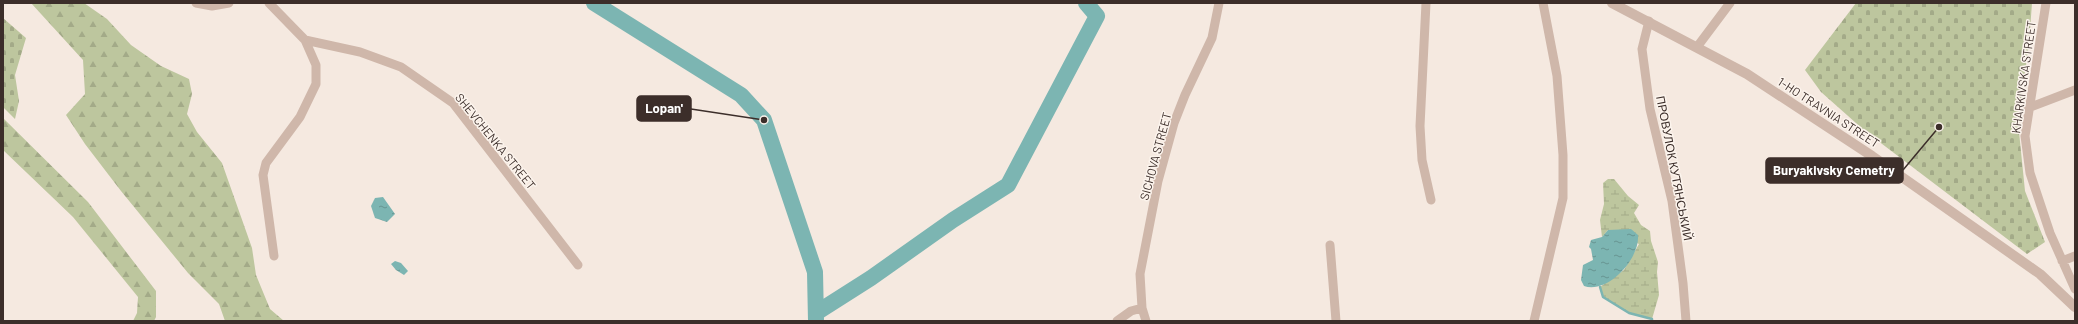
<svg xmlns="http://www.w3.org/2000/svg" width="2078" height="324" font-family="Barlow,sans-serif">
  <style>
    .forest { fill: url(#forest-firs) }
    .wetland { fill: url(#wetland-marsh) }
    .cemetery { fill: url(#cemetery-stones) }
    .water { fill: url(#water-ripples) }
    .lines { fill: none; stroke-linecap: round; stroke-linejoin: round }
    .stream { stroke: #7cb5b2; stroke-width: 2.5 }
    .river { stroke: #7cb5b2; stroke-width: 16 }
    .minor { stroke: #cfb7aa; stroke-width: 9 }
    .tertiary { stroke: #cfb7aa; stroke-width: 10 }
    .labels { text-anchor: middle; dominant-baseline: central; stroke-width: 3; stroke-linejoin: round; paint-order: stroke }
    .street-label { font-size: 12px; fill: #3c2e2a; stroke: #fcf4ed }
    .leader { fill: none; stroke: #3c2e2a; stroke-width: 1.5 }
    .callout-dot { fill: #3c2e2a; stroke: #fcf4ed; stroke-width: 1.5 }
    .callout { fill: #3c2e2a; stroke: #3c2e2a; stroke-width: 1.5 }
    .callout-label { font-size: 13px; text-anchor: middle; font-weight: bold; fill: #fff }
  </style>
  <defs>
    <pattern id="forest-firs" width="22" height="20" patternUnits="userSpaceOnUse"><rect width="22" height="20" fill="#bdc69e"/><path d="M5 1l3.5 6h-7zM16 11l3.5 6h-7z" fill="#a3aa88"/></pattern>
    <pattern id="wetland-marsh" width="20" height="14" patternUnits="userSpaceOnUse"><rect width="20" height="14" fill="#bdc69e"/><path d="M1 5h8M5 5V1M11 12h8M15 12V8" fill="none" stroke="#a3aa88"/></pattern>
    <pattern id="cemetery-stones" width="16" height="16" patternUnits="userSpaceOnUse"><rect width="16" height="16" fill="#bdc69e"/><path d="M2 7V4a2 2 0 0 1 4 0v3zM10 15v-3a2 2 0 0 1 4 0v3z" fill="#a3aa88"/></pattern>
    <pattern id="water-ripples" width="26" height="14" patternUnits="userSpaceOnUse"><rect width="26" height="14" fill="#7cb5b2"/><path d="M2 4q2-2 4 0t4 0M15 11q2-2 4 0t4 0" fill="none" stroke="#679491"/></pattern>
  </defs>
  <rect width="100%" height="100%" fill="#f5e9e0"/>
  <path class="forest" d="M 31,3 L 84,3 L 107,19 L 131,45 L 161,66 L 189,79 L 192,94 L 187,114 L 197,132 L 222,163 L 252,248 L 256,275 L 270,309 L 284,321 L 225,321 L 219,304 L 188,273 L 121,191 L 85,144 L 66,115 L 85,94 L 83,60 Z
    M 3,118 L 88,202 L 156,291 L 156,317 L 154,321 L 133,321 L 137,313 L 138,297 L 73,217 L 3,150 Z"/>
  <path class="wetland" d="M 1608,179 L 1614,179 L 1628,196 L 1639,205 L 1634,213 L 1641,225 L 1650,231 L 1651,241 L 1658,262 L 1657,272 L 1659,295 L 1652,319 L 1629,313 L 1603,297 L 1600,287 L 1624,270 L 1639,244 L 1608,230 L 1602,237 L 1600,220 L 1604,204 L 1603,183 Z"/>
  <path class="cemetery" d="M 1856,3 L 2032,3 L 2029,44 L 2018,122 L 2025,191 L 2045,242 L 2027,254 L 1865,131 L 1821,92 L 1805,70 Z
    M 3,18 L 26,38 L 15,75 L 19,101 L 15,119 L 3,107 Z"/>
  <path class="water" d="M 383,197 L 395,214 L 387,222 L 375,218 L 371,206 L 375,198 Z
    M 1631,229 L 1638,235 C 1640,259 1608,294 1584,286 L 1581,280 L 1583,265 L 1593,260 L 1591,249 L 1589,247 L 1591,240 L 1602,237 L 1608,230 Z
    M 395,261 L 401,263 L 408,271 L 404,275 L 396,270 L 391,264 Z"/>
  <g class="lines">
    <path class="stream" d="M 1600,287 L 1603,297 L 1629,313 L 1652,319 L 1652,321"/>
    <path class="river" d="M 594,3 L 741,95 L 764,120 L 815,272 L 816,321
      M 816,313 L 871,278 L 953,220 L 1008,185 L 1097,16 L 1086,3"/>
    <path class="minor" d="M 196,3 L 212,6 L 229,3
      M 269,3 L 305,40 L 360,52 L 401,67 L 453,103 L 578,265
      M 1426,3 L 1420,126 L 1422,160 L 1431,200
      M 2046,3 L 2025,136 L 2030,173 L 2050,233 L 2075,289
      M 1649,21 L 1642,49 L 1650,109 L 1672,201 L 1683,283 L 1686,321
      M 1697,47 L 1730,3
      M 2028,108 L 2075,90
      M 1330,245 L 1336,321
      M 274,256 L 263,175 L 266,163 L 300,117 L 316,84 L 316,65 L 305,40
      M 2062,261 L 2075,256
      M 1117,321 L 1131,311 L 1142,308
      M 1146,321 L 1142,308 L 1140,274 L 1158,181 L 1174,123 L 1185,95 L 1212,38 L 1219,3
      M 1534,321 L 1563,198 L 1563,155 L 1557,76 L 1543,3"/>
    <path class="tertiary" d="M 1612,3 L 1747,74 L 1872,156 L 2040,274 L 2075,307"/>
  </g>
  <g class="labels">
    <g class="street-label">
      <text transform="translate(2023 77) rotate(-82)">KHARKIVSKA STREET</text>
      <text transform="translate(1829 112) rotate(33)">1-HO TRAVNIA STREET</text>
      <text transform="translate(496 141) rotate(51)">SHEVCHENKA STREET</text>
      <text transform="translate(1155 156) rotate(-75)">SICHOVA STREET</text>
      <text transform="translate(1675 168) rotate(79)">ПРОВУЛОК КУТЯНСЬКИЙ</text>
    </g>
  </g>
  <path class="leader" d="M764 120L691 109M1939 127L1903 170"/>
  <g class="callout-dot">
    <circle cx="764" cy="120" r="4"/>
    <circle cx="1939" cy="127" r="4"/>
  </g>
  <g class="callout">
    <rect x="637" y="96" width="54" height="25" rx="4"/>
    <rect x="1766" y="158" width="137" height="25" rx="4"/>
  </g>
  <g class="callout-label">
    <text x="664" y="113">Lopan'</text>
    <text x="1834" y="175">Buryakivsky Cemetry</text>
  </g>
  <rect width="2078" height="324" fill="none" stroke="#3c2e2a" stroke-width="8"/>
</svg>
